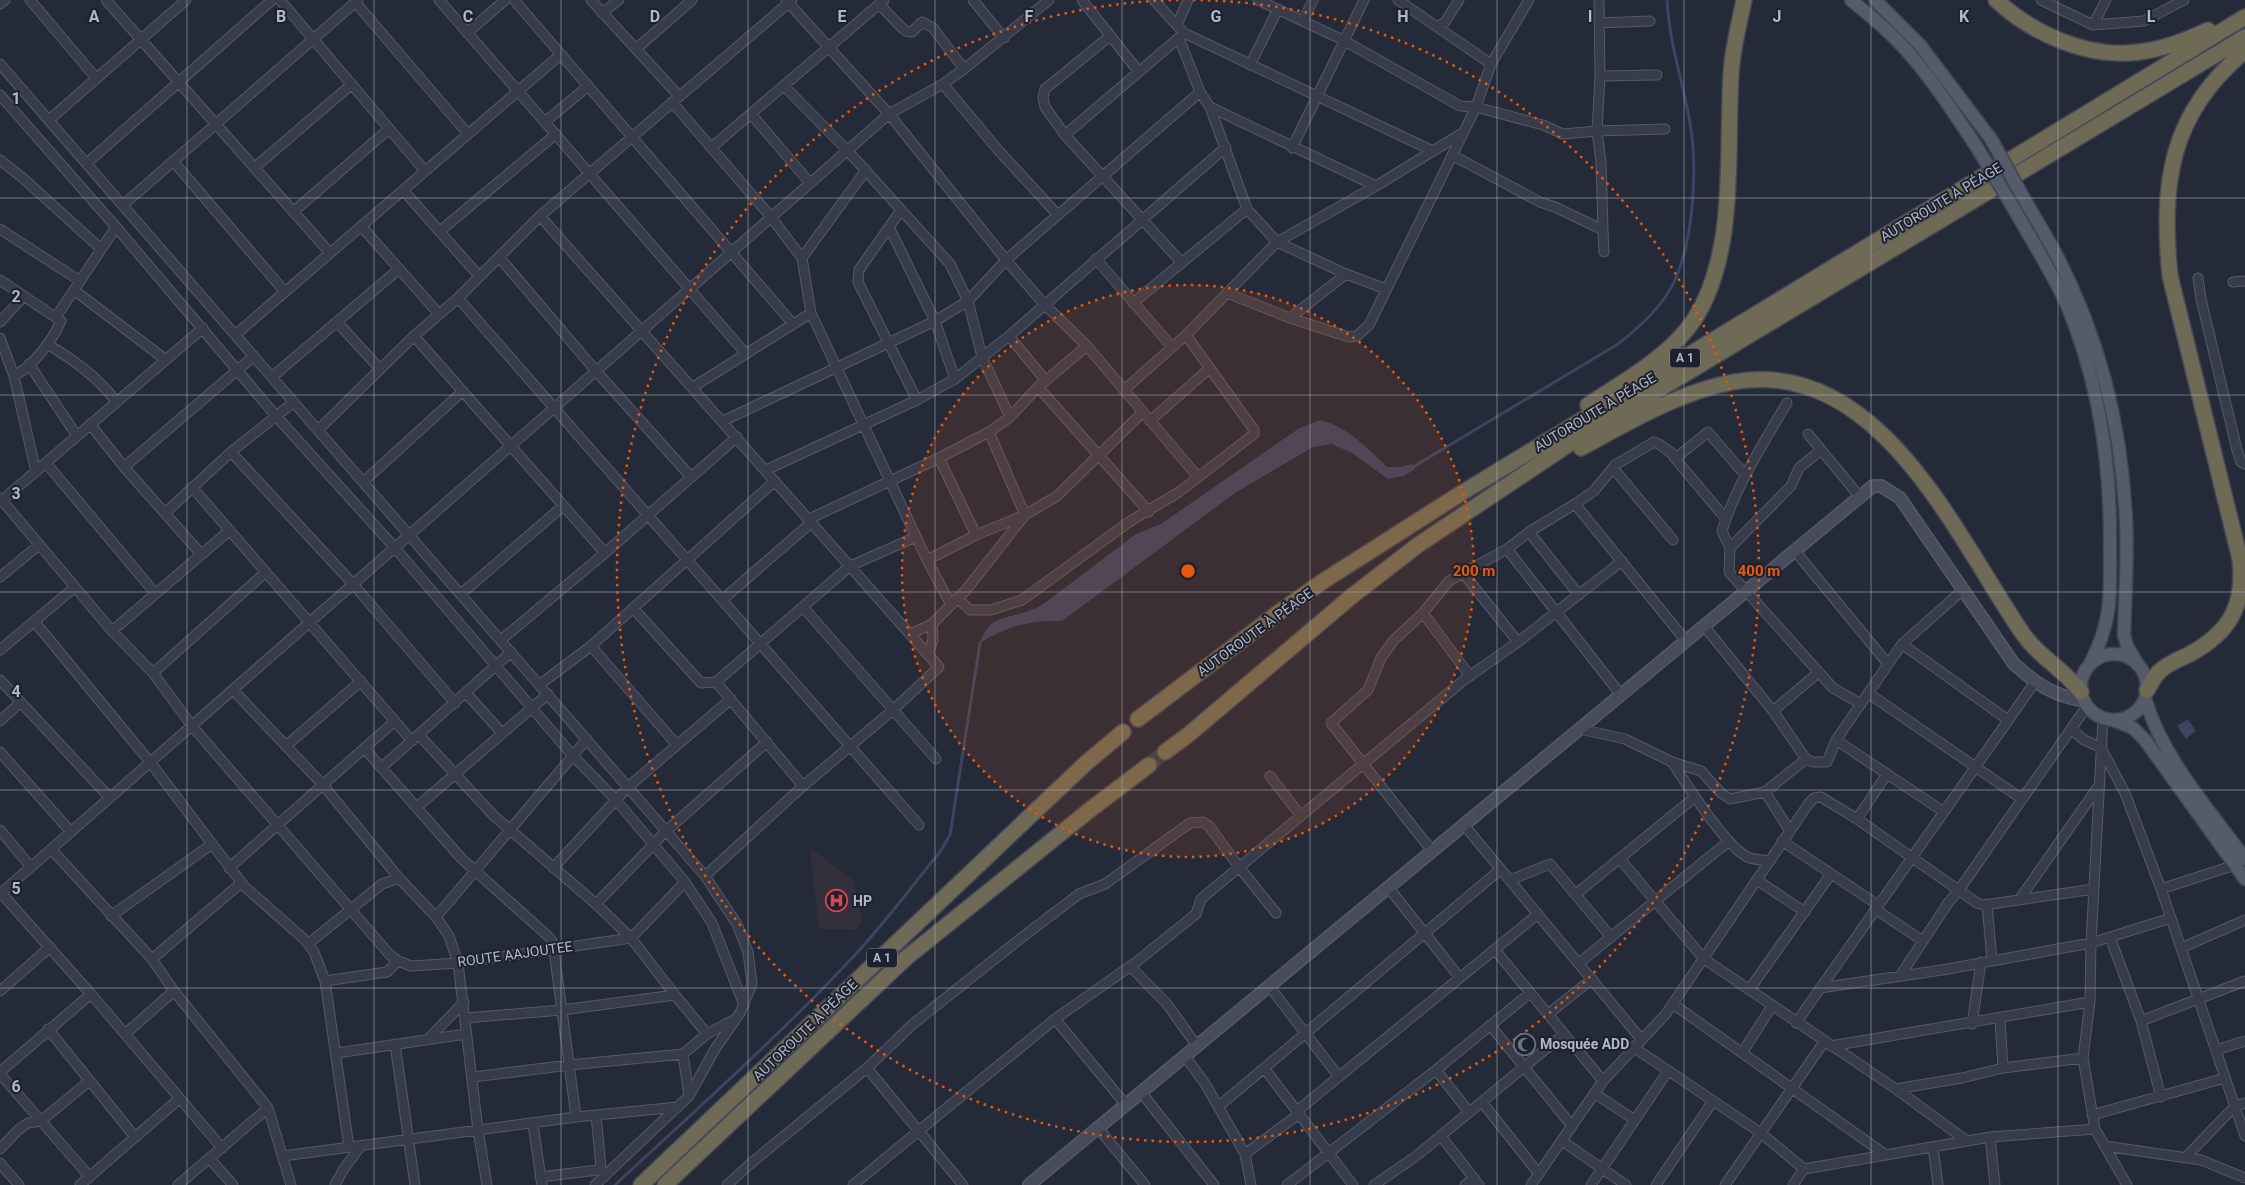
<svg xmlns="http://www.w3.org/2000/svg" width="2245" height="1185" font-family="Roboto,sans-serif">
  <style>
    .medical { fill: #33303b }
    .water { fill: #3c4461 }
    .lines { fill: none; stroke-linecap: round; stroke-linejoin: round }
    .stream { stroke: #3c4461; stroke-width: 3 }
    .highway-tunnel { stroke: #3a3f4e; stroke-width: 15; stroke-dasharray: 15 8; stroke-linecap: butt }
    .street-casing { stroke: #565a68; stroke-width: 11 }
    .secondary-casing { stroke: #565a68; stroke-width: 14 }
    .primary-casing { stroke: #414553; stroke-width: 15 }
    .highway-casing { stroke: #434755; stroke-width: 18 }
    .street { stroke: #383c4a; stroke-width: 9 }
    .secondary { stroke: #474b5c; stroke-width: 11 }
    .primary { stroke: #565b6a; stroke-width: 12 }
    .highway { stroke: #6f6a56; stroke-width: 15 }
    .primary-bridge-casing { stroke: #414553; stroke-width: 15; stroke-linecap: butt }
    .primary-bridge { stroke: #565b6a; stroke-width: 12 }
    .grid { fill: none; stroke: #b4b7c5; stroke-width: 1; stroke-opacity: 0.55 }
    .ring { fill: none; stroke: #e8590c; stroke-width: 2.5; stroke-dasharray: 2.5 5 }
    .labels { text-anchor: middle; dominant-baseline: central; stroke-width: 4; stroke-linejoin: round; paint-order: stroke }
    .shield { fill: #1d212f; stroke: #878a98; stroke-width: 1 }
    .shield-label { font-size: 12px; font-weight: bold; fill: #b4b7c5 }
    .street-label { font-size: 14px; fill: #b4b7c5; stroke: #1d212f }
    .poi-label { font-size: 14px; font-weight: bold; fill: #b4b7c5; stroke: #1d212f; text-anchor: start }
    .grid-label { font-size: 16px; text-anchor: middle; font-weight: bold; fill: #b4b7c5; stroke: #1d212f; stroke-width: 4; stroke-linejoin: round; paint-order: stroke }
    .centre { fill: #e8590c; stroke: #1d212f; stroke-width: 2.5 }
    .ring-label { font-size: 15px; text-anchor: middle; font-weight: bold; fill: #e8590c; stroke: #1d212f; stroke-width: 4; stroke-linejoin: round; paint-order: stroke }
  </style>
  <rect width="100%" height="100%" fill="#252a39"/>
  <path class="medical" d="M 810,848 L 854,881 L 862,921 L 855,930 L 819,929 Z"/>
  <path class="water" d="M 1320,420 C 1346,426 1369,449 1387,467 L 1401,467 L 1412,464 L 1415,469 L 1404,476 L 1388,479 L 1352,453 L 1332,444 L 1313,447 L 1235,493 L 1062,621 C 1028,621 1009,625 980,643 C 990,613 1006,620 1031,610 C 1036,609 1041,605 1046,602 L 1136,534 L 1161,524 L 1298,429 Z
    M 2188,719 L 2196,731 L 2186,739 L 2177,726 Z"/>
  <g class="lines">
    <path class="stream" d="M 1413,467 L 1618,344 C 1636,330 1652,316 1666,296 C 1694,255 1698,171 1690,123 C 1683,82 1669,42 1667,0
      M 615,1185 C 696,1110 778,1037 853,957 C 884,924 911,887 940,852 L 950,835 L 980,643"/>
    <path class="highway-tunnel" d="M 1149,765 L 1165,752"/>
    <defs>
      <path id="street" d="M 30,0 L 96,78
        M 106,0 L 330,253
        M 280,0 L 425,171
        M 439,0 L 746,354
        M 514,0 L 793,324
        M 591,0 L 679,96
        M 786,0 L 889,114 L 1006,260 L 1044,304 L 1087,346 L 1198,477
        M 973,0 L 1004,38
        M 1082,0 L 1139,72
        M 1154,0 L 1184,33 L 1433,151
        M 1258,0 L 1343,40 L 1460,106 L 1476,107 L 1543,125 L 1563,134 L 1597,131 L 1601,163 L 1603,230 L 1555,207 L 1540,202 L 1452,155
        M 1599,0 L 1600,76 L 1597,131 L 1665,129
        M 2041,0 L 2093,25 L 2144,21 L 2184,0
        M 355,2 L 468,134
        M 0,4 L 5,0
        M 879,4 L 901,27 L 906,31 L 912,32 L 922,22 L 933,28 L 964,69
        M 602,13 L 619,0
        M 1303,21 L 1313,0
        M 1599,23 L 1650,21
        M 1177,25 L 1188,0
        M 2093,25 L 2106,0
        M 1438,27 L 1445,22 L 1459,0
        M 467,33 L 505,0
        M 1110,36 L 1045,89 L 1043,98 L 1045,107 L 1065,135 L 1181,262
        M 1179,38 L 1200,92 L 1210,107 L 1376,186
        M 636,49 L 692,0
        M 0,64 L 705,876 L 737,924 L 748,952 L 752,984 L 740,1013 L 715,1049 L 689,1096 L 595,1185
        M 1491,64 L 1529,0
        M 1250,65 L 1278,9
        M 1600,76 L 1657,75
        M 943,84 L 999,151 L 1057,214
        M 784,86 L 847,150 L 950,264 L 968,301 L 982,357 L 1010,417
        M 0,95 L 116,227 L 276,416 L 395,548 L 573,756 L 616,800 L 685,882 L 712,923 L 744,1005
        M 672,102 L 771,217 L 802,258 L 811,313 L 927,560 L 951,605
        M 1210,107 L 1247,209 L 1277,242 L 1346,274 L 1386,289
        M 751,114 L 810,183
        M 49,120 L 186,0
        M 545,122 L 587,87
        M 1065,135 L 1182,35
        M 712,147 L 884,0
        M 1292,148 L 1364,0
        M 0,160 L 24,179 L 101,249
        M 173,161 L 285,292
        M 87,163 L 272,0
        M 254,168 L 352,84
        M 403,190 L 479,276
        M 123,205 L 358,0
        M 901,210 L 859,270 L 858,282 L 917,400
        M 293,212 L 389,129
        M 540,216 L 939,667 L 893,710 L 803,786 L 705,876
        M 361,226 L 439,314
        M 889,227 L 935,321 L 955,379
        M 0,229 L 80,281
        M 1603,230 L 1604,252
        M 440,231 L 556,134
        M 499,257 L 596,371 L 691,477
        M 802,258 L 866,170
        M 1096,259 L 1172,347
        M 2198,278 L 2201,299 L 2237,450 L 2241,462 L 2245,464
        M 0,280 L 61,321 C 52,341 33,366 14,376
        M 2233,282 L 2245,281
        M 74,290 L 166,360
        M 1227,293 L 1290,318 L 1349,337 L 1357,336 L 1369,325 L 1476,107 L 1491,64 L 1398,0
        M 458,298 L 919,825
        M 1133,303 L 1247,209
        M 56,317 L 116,227
        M 1290,318 L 1346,274
        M 0,322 L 24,296
        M 337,322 L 380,369
        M 235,335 L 560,55
        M 414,336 L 605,553
        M 1009,336 L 1046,381
        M 0,338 L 14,376 L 36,472
        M 47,344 C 74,360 96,376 116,401
        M 29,364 L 77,436
        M 272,377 L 399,269
        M 693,387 L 811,313
        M 1038,387 L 1149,512
        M 1124,390 L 1186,335 L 1277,242 L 1376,186 L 1464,132
        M 723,421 L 935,321 L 968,301 L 1006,260 L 1200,92
        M 1150,421 L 1210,368
        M 90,424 L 124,467 L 201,554
        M 318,430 L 414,336 L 458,298 L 540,216 L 792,0
        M 1808,434 L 1860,497
        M 1821,450 L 1799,468 L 1791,486 L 1730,548 L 1729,572 L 1833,688 L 1861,704
        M 231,452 L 353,584 L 455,703
        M 1673,456 L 1726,519
        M 939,458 L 976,535 L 1025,515 L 989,432
        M 46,463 L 155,593
        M 124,467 L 254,356
        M 1613,468 L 1673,540
        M 766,470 L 917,400 L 955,379 L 1009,336 L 1226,147
        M 363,482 L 463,391
        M 192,487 L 412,741
        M 0,498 L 112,631 L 153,673 L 192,726 L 390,955 L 398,961 L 411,966 L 458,963 L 631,938
        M 0,502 L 203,328
        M 1575,504 L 1686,641
        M 165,513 L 231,452 L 294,402
        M 809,519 L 939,458 L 989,432 L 1010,417 L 1038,387 L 1087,346
        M 1529,532 L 1579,595
        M 1730,548 L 1722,531 C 1736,485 1763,444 1787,403
        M 1507,549 L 1621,695
        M 1795,551 L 1888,664
        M 927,560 L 976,535
        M 1463,573 L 1518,642
        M 0,577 L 39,545
        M 461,594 L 563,506
        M 957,598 L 970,610 L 991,610 L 1022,600 L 1129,522 L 1179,492 L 1254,434 L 1254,430 L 1186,335
        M 722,600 L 812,522
        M 803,607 L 936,759
        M 633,608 L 701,683 L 716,682 L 850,566 L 916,537
        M 1423,613 L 1470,676
        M 34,621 L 150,762 L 244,886 L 304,939 L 314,952 L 325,981 L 349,1147
        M 1704,626 L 1773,711 L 1806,759 L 1813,762 L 1827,762 L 1836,740 L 1902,644 L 1964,589
        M 112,631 L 230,530
        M 910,634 L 932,624
        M 501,640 L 605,553 L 737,437
        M 1902,644 L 2008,720
        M 591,646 L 677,745
        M 0,650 L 75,587
        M 928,654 L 933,640 L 932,624 L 966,590 L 1025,515 L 1057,496 L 1143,412
        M 153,673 L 266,572
        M 0,680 L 110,798
        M 716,682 L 803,786
        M 539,685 L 591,646 L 775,481
        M 233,690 L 323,785 L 399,878 L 436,917 L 449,936 L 458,963 L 478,1130 L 487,1185
        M 466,693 L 502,733
        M 1868,693 L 2022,799
        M 1773,711 L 1819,672
        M 2103,718 L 2091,943 L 2090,1002 L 2083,1058 L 2095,1129 L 2127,1185
        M 0,721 L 21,702
        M 1580,729 L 1625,739 L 1672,762 L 1701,771 L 1721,793 L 1730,799 L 1765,792 L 1806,759
        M 2071,729 L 2084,740 L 2100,747
        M 419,735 L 494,816 L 596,904 L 631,938 L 675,995
        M 1836,740 L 1944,812
        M 287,745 L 361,681
        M 364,748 L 462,859 L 549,937 L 553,943 L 576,1117
        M 2101,748 L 2125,793 L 2161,889 L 2245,1136
        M 0,752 L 71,832
        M 1672,762 C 1686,783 1728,851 1750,858 C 1756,860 1763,860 1770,861
        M 382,767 L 511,652
        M 1270,776 L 1301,816
        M 1765,792 L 1790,831
        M 417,807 L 548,694
        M 1857,819 L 1887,774
        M 1464,825 L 1641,1039
        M 0,830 L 31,867
        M 1782,841 L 1878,905
        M 51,849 L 152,959 L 174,991 L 268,1108 L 291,1185
        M 1432,851 L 1331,723 L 1368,690 L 1381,658 L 1394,640 L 1423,613 L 1449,581 L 1507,549 L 1529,532 L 1575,504 L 1594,491 L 1615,465 L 1654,442 L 1659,444 L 1677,457 L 1708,432 L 1745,475
        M 1620,859 L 1704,959 L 1896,1089 L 1967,1141
        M 229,868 L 395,721
        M 553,868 L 628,787 L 731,699
        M 1510,880 L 1550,864 L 1611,937
        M 1757,880 L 1805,912
        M 1388,887 L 1460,978
        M 2161,889 L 2235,865
        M 1,893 L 91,994 L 222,1148
        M 0,894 L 889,114 L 943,84 L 964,69 L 1049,0
        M 1576,894 L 1695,797
        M 2019,900 L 2098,787
        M 596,904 L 666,831 L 767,742
        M 1987,904 L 1992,960
        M 1875,909 L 1923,941
        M 111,916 L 212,844
        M 436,917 L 587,739
        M 2110,937 L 2141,1021 L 2245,981
        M 631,938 L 685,882
        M 308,944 L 382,884 L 399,878
        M 2181,948 L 2245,920
        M 1495,950 L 1603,1081
        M 152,959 L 241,883
        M 1579,963 L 1729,841
        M 1130,966 L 1167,1004 L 1197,1046
        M 1900,976 L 1948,903 L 1959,890 L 2087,706
        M 325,981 L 387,972 L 398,961
        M 1269,986 L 1339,1077
        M 1820,988 L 1942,970 L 2091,943 L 2171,918
        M 1749,990 L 1831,874
        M 0,991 L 50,947
        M 1673,1004 L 1886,1155
        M 1548,1014 L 1592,979
        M 466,1018 L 562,1010 L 675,995 L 707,1034
        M 1055,1019 L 1126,1105
        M 2000,1019 L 2003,1068
        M 2141,1021 L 2161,1097
        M 1796,1023 L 2035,682
        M 1972,1024 L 1981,962
        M 1490,1025 L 1572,1126
        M 48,1029 L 135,1137
        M 125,1034 L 174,991
        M 428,1039 L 464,1002
        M 395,1044 L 415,1185
        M 1831,1046 L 2090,1002
        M 1633,1047 L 1761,1133 L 1804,1169
        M 2216,1050 L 2245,1041
        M 337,1053 L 466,1034
        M 1742,1053 L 1772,1006
        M 683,1054 L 689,1096
        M 1185,1056 L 1206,1085 L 1245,1154 L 1251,1185
        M 867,1068 L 963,1185
        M 1264,1068 L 1353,1185
        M 1436,1070 L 1469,1112
        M 0,1072 L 91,994
        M 0,1074 L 90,1177
        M 473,1077 L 569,1065 L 683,1054 L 707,1034 L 735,1019
        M 1896,1089 L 1962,1078 L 2003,1068 L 2083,1058
        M 1141,1092 L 1214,1185
        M 1594,1093 L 1635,1120
        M 1482,1102 L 1539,1174
        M 1219,1106 L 1501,869
        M 1297,1111 L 1538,914
        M 2092,1115 L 2225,1078
        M 533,1124 L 542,1185
        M 1098,1128 L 1145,1185
        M 1441,1136 L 1479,1185
        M 1990,1137 L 1995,1185
        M 1562,1141 L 1626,1185
        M 2105,1146 L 2201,1160 L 2245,1178
        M 1933,1147 L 1938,1185
        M 0,1149 L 18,1130 L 28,1123 L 41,1121 L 88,1082
        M 1245,1154 L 1299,1114
        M 283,1156 L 576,1117 L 678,1107
        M 209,1158 L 233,1185
        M 2185,1158 L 2235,1106 L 2245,1103
        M 0,1163 L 19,1185
        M 540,1177 L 598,1170 L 601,1168 L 596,1115
        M 80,1185 L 179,1099
        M 178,1185 L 268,1108
        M 335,1185 L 343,1170 L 360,1147
        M 727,1185 L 750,1164 L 867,1068 L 913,1024 L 1016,942 L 1079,894 L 1105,884 L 1190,823 L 1203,822 L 1209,826 L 1239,867 L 1276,913
        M 853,1185 L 1055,1019 L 1135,963 L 1196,914 L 1201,899 L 1464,680 L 1518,642 L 1622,561
        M 1287,1185 L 1436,1070 L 1530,993
        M 1374,1185 L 1415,1157 L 1564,1034
        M 1465,1185 L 1474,1178
        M 1531,1185 L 1603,1081 L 1665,1015 L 1809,803 L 1814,798 L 1821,797 L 1857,819 L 1977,903 L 1984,905 L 2094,889
        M 1591,1185 L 1668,1071
        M 1656,1185 L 1713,1101
        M 1725,1185 L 1824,1042
        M 1793,1185 L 1804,1169 L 1990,1137 L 2095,1129"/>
      <path id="secondary" d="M 1029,1185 L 1873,486 L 1881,486 L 1900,498 L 2014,664 C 2038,685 2052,695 2084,701"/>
      <path id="primary" d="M 1851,0 C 1862,9 1873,18 1883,27 C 1921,61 1948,104 1976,146
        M 1875,0 L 1920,45 L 1991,139
        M 2022,195 C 2034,216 2047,237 2058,258 C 2100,340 2122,430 2126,521 C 2128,559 2125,598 2124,635 L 2127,646 L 2138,665
        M 2010,202 C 2029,236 2051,270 2067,305 C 2099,382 2111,464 2110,547 C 2110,595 2113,619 2090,664
        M2081 687a33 33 0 1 1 66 0a33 33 0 1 1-66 0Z
        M 2145,698 C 2162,758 2209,809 2245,859
        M 2113,720 L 2133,728 L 2145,740 L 2245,879"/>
      <path id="highway" d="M 1996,0 C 2033,34 2088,59 2139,52 C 2164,49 2185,41 2208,30
        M 1588,405 C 1624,381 1669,357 1694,320 C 1738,252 1726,152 1731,75 C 1732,50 1739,25 1744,0
        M 1581,448 C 1629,422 1679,392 1733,382 C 1878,356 1955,534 2021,631 C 2037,656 2064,669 2081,692
        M 2147,690 C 2151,684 2154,676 2160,671 C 2168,663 2180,659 2190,654 C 2230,632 2245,606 2240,559 L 2170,276 C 2161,184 2169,114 2245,51
        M 1138,719 L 1278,613 L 1325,580 L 1460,494 L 2245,17
        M 1165,752 L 1188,735 L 1352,596 L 1418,545 L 1572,442 L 2245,37
        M 641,1185 L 1085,764 L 1123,732
        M 665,1185 L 906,958 L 1091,809 L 1149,765"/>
    </defs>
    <use href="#street" class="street-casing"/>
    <use href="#secondary" class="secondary-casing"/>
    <use href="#primary" class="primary-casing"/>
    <use href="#highway" class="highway-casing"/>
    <use href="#street" class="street"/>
    <use href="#secondary" class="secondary"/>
    <use href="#primary" class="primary"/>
    <use href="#highway" class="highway"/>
    <defs>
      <path id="primary-bridge" d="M 1991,139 L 2022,195
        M 1976,146 L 2010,202"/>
    </defs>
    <use href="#primary-bridge" class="primary-bridge-casing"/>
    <use href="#primary-bridge" class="primary-bridge"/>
  </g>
  <path class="grid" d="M 187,0 L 187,1185M 374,0 L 374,1185M 561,0 L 561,1185M 748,0 L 748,1185M 935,0 L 935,1185M 1122,0 L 1122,1185M 1310,0 L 1310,1185M 1497,0 L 1497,1185M 1684,0 L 1684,1185M 1871,0 L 1871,1185M 2058,0 L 2058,1185M 0,198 L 2245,198M 0,395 L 2245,395M 0,592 L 2245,592M 0,790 L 2245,790M 0,988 L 2245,988"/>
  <circle cx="1188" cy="571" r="286" fill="#e8590c" fill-opacity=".12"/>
  <g class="ring">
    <circle cx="1188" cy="571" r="286"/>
    <path d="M1193 0A571 571 0 1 1 1183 0"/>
  </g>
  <defs>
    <symbol id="hospital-ring" viewBox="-11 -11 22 22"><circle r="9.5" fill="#1d212f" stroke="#e0444e" stroke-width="1.5"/><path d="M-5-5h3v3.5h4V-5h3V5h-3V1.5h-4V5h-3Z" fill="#e0444e"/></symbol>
    <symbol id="mosque-ring" viewBox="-11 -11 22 22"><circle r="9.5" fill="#1d212f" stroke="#6b7280" stroke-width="1.5"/><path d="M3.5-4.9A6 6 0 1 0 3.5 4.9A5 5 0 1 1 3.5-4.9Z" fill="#6b7280"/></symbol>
  </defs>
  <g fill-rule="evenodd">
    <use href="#hospital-ring" x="824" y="888" width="25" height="25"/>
    <use href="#mosque-ring" x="1512" y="1032" width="25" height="25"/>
  </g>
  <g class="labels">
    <g class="shield">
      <rect x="1670" y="348.5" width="30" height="19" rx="4"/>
      <rect x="867" y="948.5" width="30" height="19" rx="4"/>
    </g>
    <g class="shield-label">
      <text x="1685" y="358">A 1</text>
      <text x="882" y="958">A 1</text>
    </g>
    <g class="street-label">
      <text transform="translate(1941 202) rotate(-31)">AUTOROUTE À PÉAGE</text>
      <text transform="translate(1595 412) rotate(-31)">AUTOROUTE À PÉAGE</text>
      <text transform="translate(1255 632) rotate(-36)">AUTOROUTE À PÉAGE</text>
      <text transform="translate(515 954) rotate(-8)">ROUTE AAJOUTEE</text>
      <text transform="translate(805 1030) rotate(-44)">AUTOROUTE À PÉAGE</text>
    </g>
    <g class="poi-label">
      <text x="853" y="901">HP</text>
      <text x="1540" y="1044">Mosquée ADD</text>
    </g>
  </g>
  <g class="grid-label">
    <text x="94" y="22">A</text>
    <text x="281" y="22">B</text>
    <text x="468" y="22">C</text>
    <text x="655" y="22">D</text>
    <text x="842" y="22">E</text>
    <text x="1029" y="22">F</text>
    <text x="1216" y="22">G</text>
    <text x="1403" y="22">H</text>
    <text x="1590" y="22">I</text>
    <text x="1777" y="22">J</text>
    <text x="1964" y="22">K</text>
    <text x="2151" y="22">L</text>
    <text x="16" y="104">1</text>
    <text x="16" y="302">2</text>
    <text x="16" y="499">3</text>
    <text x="16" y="697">4</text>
    <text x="16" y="894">5</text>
    <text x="16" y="1092">6</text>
  </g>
  <circle cx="1188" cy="571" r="8" class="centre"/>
  <g class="ring-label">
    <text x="1474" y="576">200 m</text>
    <text x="1759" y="576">400 m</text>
  </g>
</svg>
